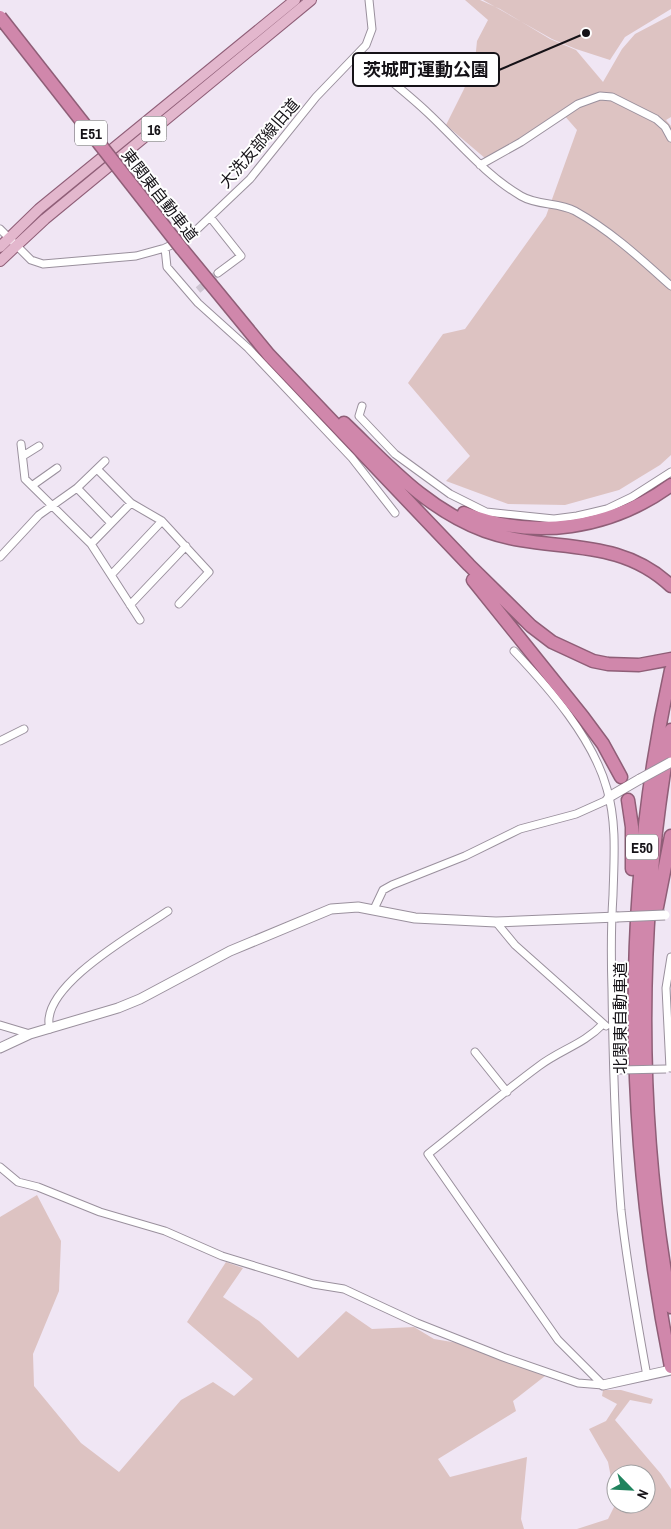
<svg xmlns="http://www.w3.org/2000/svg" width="671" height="1529" font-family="'Archivo Narrow','Noto Sans JP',sans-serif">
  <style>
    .green { fill: #ddc3c2; fill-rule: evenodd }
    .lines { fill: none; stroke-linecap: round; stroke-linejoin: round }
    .minor-tunnel { stroke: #cfc6d3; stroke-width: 7; stroke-dasharray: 7 3.5; stroke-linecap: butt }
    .minor-casing { stroke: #9a909d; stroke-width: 9 }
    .tertiary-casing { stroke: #9a909d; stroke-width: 11 }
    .primary-casing { stroke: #8f5e77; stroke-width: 12 }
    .motorway-casing { stroke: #8f5e77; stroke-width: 15 }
    .minor { stroke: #fff; stroke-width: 7 }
    .tertiary { stroke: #fff; stroke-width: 9 }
    .primary { stroke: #e3b7cd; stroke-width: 10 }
    .motorway { stroke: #d087ab; stroke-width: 12 }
    .minor-bridge-casing { stroke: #9a909d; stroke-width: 9; stroke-linecap: butt }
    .tertiary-bridge-casing { stroke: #9a909d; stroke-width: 11; stroke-linecap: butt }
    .motorway-bridge-casing { stroke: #8f5e77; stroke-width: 15; stroke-linecap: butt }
    .minor-bridge { stroke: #fff; stroke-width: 7 }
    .tertiary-bridge { stroke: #fff; stroke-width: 9 }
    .motorway-bridge { stroke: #d087ab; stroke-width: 12 }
    .labels { text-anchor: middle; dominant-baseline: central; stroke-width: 4; stroke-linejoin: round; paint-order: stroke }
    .shield { fill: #fff; stroke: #5b595d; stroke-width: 1 }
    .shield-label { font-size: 15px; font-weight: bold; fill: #151217 }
    .street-label { font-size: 16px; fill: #151217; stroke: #fff }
    .leader { fill: none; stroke: #151217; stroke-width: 2 }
    .callout-dot { fill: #151217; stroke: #fff; stroke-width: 2 }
    .callout { fill: #fff; stroke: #151217; stroke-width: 2 }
    .callout-label { font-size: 18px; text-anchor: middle; font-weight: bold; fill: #151217 }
  </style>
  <rect width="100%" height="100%" fill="#f0e6f4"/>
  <path class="green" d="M 465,0 L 480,0 L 500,9 L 550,39 L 576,50 L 603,82 L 622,49 L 635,34 L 671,15 L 671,117 L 666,120 L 671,126 L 671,455 L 660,465 L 619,490 L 565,505 L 508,504 L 446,481 L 470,456 L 408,383 L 443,334 L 465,329 L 546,216 L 577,130 L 563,114 L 486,159 L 446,125 L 464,89 L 475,61 L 477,41 L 488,20 Z
    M 483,0 L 671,0 L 671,9 L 625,37 L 610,60 L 576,49 L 552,39 Z
    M 37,1195 L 61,1241 L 59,1291 L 33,1354 L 34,1386 L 81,1443 L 119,1472 L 181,1400 L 213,1382 L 234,1396 L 253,1379 L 187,1322 L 226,1262 L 243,1268 L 223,1297 L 259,1321 L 298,1358 L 346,1311 L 372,1329 L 414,1327 L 434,1339 L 458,1343 L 545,1376 L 513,1401 L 516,1411 L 438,1459 L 450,1477 L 527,1457 L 521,1519 L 524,1529 L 0,1529 L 0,1217 Z
    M 603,1390 L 621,1390 L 653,1399 L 651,1404 L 630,1400 L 615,1420 L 661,1474 L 671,1489 L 671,1529 L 577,1529 L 608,1519 L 616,1503 L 608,1462 L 589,1429 L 606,1421 L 617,1404 L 602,1396 ZM 616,1474 L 646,1474 L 646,1504 L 616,1504 Z"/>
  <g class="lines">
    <path class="minor-tunnel" d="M 198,290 L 218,273"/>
    <defs>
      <path id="minor" d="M 359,53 C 381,74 406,92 428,113 C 458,141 485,175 521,196 C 538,206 558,202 575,211 C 611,231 641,259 671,286
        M 480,165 L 521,142 L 578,104 L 600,96 L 612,97 L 656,119 L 665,127 L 671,138
        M 210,217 L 241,256 L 218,273
        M 0,229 L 31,260 L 43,264 L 136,256 L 165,248 L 190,236 L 250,179 L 316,97 L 366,45 L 372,29 L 369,0
        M 165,248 L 167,267 L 198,303 L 248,348 L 352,458 L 395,513
        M 362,406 L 359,416 L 395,454 L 450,494 L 486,512 L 554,519 L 577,516 L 607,509 L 632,497 L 671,472
        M 21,444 L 25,479 L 91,544 L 140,620
        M 23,456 L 39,446
        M 97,469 L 131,503 L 162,521 L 209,572 L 179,604
        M 33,485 L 57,468
        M 77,488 L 111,523
        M 91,544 L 131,503
        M 0,557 L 39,515 L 77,488 L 105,461
        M 112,574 L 162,521
        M 130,605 L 186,546
        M 514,651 C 549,688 593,738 607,789 C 617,823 614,859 613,895 C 611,926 611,958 612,990 C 613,1063 615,1137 621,1210 C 627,1266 637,1321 647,1376
        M 0,741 L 24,729
        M 374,909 L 383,890 L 392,885 L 465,856 L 520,829 L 576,814 L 605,801 L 609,797
        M 496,922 L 515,945 L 606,1026
        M 603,1024 C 584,1044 560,1050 539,1066 C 501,1094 465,1125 428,1154 L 558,1340 L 603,1385
        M 0,1025 L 30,1034
        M 50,1029 C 37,987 139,931 168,911
        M 475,1052 L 507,1092
        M 670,1068 L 666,988 L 671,957
        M 0,1167 L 18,1182 L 38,1187 L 100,1212 L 165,1231 L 222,1256 L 313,1284 L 344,1289 L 417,1323 L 503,1357 L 578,1383 L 603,1385"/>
      <path id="tertiary" d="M 609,797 L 640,779
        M 0,1048 L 30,1034 L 118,1008 L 140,999 L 230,951 L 331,909 L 358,907 L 415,918 L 496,922 L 617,917
        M 603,1385 L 671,1370"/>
      <path id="primary" d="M 0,247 L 39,209 L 295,0
        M 0,261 L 45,219 L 311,0"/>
      <path id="motorway" d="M 182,249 L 269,355 L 469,565 L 531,626 L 552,642 L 593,661 L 608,664 L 639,665 L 671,659
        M 344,423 C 388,465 426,509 485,531 C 549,554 616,534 671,586
        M 464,513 C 534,541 611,529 671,485
        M 473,580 L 583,717 L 603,744 L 621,777
        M 671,670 C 620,899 625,1138 671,1367
        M 671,730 C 637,919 636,1118 671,1307
        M 628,800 L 632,827 L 632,869
        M 657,907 L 671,836"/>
    </defs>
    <use href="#minor" class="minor-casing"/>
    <use href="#tertiary" class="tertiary-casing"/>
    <use href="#primary" class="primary-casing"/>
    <use href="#motorway" class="motorway-casing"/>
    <use href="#minor" class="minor"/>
    <use href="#tertiary" class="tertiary"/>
    <use href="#primary" class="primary"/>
    <use href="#motorway" class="motorway"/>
    <defs>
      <path id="minor-bridge" d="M 619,1070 L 666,1069"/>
      <path id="tertiary-bridge" d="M 640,779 L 671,762
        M 617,917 L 665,915"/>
      <path id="motorway-bridge" d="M 0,17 L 182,249"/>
    </defs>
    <use href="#minor-bridge" class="minor-bridge-casing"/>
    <use href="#tertiary-bridge" class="tertiary-bridge-casing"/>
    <use href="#motorway-bridge" class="motorway-bridge-casing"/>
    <use href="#minor-bridge" class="minor-bridge"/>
    <use href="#tertiary-bridge" class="tertiary-bridge"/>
    <use href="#motorway-bridge" class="motorway-bridge"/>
  </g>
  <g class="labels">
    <g class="shield">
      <rect x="141.5" y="116.5" width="25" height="25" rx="4"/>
      <rect x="75" y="120.5" width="32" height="25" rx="4"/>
      <rect x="626" y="834.5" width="32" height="25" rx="4"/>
    </g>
    <g class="shield-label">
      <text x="154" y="129">16</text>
      <text x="91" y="133">E51</text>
      <text x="642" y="847">E50</text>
    </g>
    <g class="street-label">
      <text transform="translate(259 143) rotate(-49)">大洗友部線旧道</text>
      <text transform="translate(160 195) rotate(52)">東関東自動車道</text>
      <text transform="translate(620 1018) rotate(-90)">北関東自動車道</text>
    </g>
  </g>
  <path class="leader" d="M586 33L499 70"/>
  <circle class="callout-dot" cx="586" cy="33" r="5"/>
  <rect class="callout" x="353" y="53" width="146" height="33" rx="5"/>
  <g class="callout-label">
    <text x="426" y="76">茨城町運動公園</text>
  </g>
  <g transform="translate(631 1489) rotate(114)"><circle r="24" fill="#ffffff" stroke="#a1a0a2"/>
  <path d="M0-4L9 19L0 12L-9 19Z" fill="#1f835d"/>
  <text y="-8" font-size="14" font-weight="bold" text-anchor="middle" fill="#151217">N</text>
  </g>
</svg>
